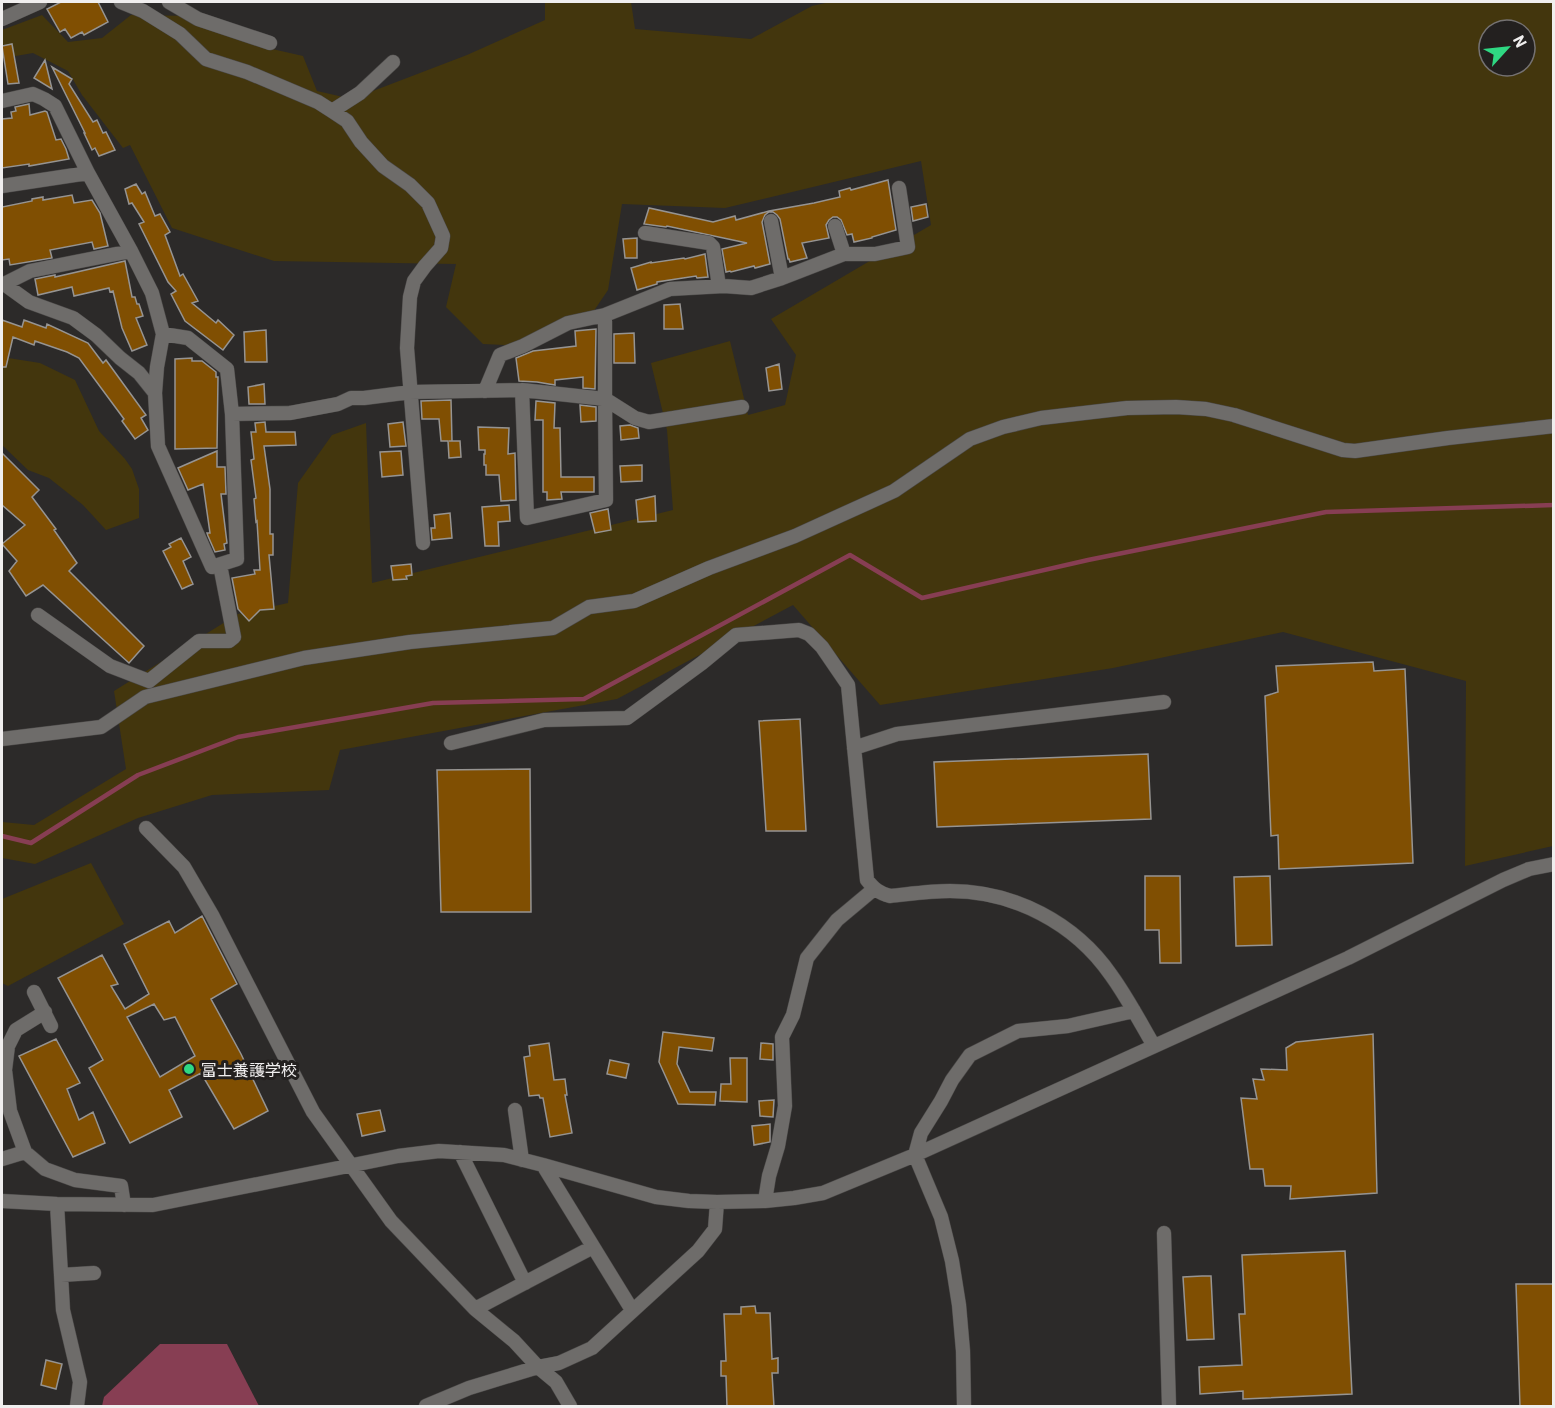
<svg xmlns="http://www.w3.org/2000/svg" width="1555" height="1408" font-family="Barlow,'Noto Sans JP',sans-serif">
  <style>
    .green { fill: #43360d; fill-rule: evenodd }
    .water { fill: #873e53 }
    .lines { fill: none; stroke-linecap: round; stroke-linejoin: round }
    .stream { stroke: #873e53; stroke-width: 4.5 }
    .building { fill: #804f02; stroke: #969492; stroke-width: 1.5; fill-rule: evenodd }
    .minor-casing { stroke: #4a4847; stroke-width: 15 }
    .minor { stroke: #6e6c6a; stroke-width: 14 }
    .poi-dot { fill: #2fd883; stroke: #23201f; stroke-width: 2 }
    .labels { text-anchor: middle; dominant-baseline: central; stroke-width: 6; stroke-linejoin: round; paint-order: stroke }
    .poi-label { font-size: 16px; fill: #f0eeee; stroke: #23201f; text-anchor: start }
  </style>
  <rect width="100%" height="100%" fill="#2c2a29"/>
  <path class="green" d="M 545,2 L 631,2 L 635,29 L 751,39 L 812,6 L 830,2 L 1553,2 L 1553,846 L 1465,866 L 1466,681 L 1283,632 L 1113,668 L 880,705 L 793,605 L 617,699 L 340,750 L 329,790 L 212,795 L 138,818 L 35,864 L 2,858 L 2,822 L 34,825 L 126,769 L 114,691 L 238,614 L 288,603 L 298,483 L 332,435 L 366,423 L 372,583 L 673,510 L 667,430 L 651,363 L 730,341 L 748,415 L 785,405 L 796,355 L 771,319 L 931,225 L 921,161 L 725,208 L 622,204 L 608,290 L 587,321 L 523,346 L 483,344 L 446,307 L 456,264 L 274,261 L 172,228 L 130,145 L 123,148 L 82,95 L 68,71 L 33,53 L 10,57 L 2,56 L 2,30 L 42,15 L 68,42 L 102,38 L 131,15 L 191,16 L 259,46 L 303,56 L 317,91 L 352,99 L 467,55 L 545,20 ZM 1489,30 L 1525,30 L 1525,66 L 1489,66 Z
    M 2,357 L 40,363 L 75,380 L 99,431 L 125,459 L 132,469 L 139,489 L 139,518 L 106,530 L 83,505 L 49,478 L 28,470 L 2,445 Z
    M 91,863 L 124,924 L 8,986 L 2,983 L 2,899 Z"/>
  <path class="water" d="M 160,1344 L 227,1344 L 259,1406 L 102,1406 L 104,1397 Z"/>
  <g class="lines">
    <path class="stream" d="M 2,836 L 31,843 L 138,775 L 238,737 L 433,703 L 584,699 L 850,555 L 922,598 L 1088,560 L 1326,512 L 1554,505"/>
  </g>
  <path class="building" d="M 61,2 L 98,2 L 108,22 L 84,35 L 82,32 L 71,38 L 65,29 L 60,32 L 47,9 Z
    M 12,44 L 19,83 L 8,84 L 2,46 Z
    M 45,60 L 52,89 L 34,78 Z
    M 52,67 L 72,79 L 69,84 L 93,122 L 97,120 L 103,133 L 106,132 L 115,150 L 99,156 L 95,148 L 92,150 L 84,133 L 85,133 Z
    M 29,104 L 30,115 L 45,111 L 47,112 L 56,140 L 61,139 L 66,149 L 69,159 L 29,166 L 29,164 L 2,168 L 2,119 L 12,118 L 11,112 L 16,111 L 15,107 Z
    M 888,180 L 896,230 L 872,237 L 872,238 L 854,242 L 852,234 L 847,235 L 841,220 L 837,217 L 833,217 L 829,220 L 826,225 L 829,238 L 802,243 L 807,258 L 790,262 L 789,259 L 788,259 L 780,219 L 777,215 L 773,212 L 769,212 L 765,215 L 762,222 L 770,264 L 755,268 L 754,266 L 731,272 L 730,271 L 726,272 L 722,249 L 747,243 L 667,226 L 666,227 L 644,224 L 649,208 L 713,222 L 735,216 L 736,220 L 769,211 L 814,203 L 840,197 L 839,191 L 850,188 L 851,190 Z
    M 136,184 L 142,194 L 145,192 L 155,216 L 160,214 L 170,232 L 165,235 L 180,276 L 183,274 L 198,301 L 192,303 L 216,323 L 218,320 L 234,335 L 223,350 L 185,321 L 171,294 L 176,291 L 168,282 L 139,224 L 144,222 L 132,203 L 129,204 L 125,189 Z
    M 72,195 L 74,203 L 92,200 L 100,213 L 108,246 L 94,249 L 92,242 L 50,250 L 52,258 L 10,265 L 9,259 L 2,260 L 2,207 L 32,201 L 32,199 L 43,197 L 43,200 Z
    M 926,204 L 928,217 L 913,221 L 911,207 Z
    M 637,238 L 637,258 L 625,258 L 623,239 Z
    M 705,254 L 708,277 L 697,278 L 696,276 L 657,282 L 657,284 L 637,290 L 631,268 L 651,262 L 651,263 L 684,258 L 685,259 Z
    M 125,261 L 132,297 L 135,297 L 137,304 L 139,304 L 143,316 L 136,318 L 147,345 L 132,351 L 122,328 L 113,291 L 110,292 L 109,288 L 74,296 L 72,287 L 38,295 L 35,279 L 55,275 L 55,277 Z
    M 680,304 L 683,329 L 664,329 L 664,305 Z
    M 2,320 L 22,327 L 24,320 L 46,328 L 47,324 L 88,343 L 103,363 L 106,360 L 146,415 L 141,418 L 148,430 L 135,439 L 122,421 L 124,419 L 79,358 L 67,352 L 35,341 L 34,345 L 13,337 L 6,367 L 2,367 Z
    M 596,329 L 595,389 L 583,388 L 583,377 L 555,380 L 555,385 L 537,382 L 519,381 L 516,358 L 533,351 L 576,346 L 575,331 Z
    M 266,330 L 267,362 L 245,362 L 244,332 Z
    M 634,333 L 635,363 L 614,363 L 614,334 Z
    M 192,358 L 192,361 L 202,361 L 216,372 L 216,377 L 218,377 L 217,448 L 175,449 L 175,359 Z
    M 779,364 L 782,389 L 769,391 L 766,368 Z
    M 264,384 L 265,404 L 249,404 L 248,387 Z
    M 451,400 L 452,441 L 449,441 L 460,441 L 461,457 L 449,458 L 448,441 L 441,441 L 439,419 L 422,419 L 421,401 Z
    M 536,401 L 555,403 L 554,428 L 560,428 L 561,477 L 594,477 L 594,492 L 561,492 L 562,499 L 547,500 L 547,492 L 543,492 L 543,420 L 535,420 Z
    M 580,405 L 596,407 L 596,421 L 581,422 Z
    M 265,422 L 266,432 L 295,432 L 296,445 L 264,446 L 270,489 L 270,534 L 273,534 L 273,555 L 269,555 L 274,609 L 260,610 L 249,621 L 238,609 L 232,578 L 255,574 L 254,570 L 260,570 L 257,521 L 256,522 L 254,499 L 256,498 L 251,460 L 254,459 L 251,432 L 256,432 L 255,423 Z
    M 403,422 L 406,446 L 390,447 L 388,424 Z
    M 630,425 L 638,428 L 639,438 L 621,440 L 620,426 Z
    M 478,427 L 509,428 L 508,454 L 515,453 L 516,500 L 501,501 L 499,475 L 486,475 L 486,465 L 484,465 L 484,454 L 485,454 L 485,450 L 479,450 Z
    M 217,451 L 217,467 L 225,467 L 226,494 L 221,494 L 227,543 L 224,544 L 225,550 L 215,552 L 208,536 L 207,533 L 210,533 L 203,484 L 188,490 L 178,468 Z
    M 401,451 L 403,475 L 382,477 L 380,452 Z
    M 2,453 L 39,490 L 32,497 L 56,529 L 54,530 L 77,563 L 69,571 L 144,646 L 129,663 L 43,585 L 26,596 L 9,571 L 17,561 L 2,544 L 25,525 L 2,505 Z
    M 642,465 L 642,481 L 621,482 L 620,466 Z
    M 655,496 L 656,521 L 638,522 L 636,500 Z
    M 509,505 L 510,521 L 498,522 L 499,546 L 485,546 L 482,507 Z
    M 608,509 L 611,530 L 595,533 L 590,513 Z
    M 450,513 L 452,538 L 432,540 L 431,528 L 435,528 L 434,515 Z
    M 181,538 L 191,557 L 183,561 L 193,584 L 182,589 L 163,551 L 171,547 L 169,544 Z
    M 411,564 L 412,575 L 406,576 L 407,579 L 393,580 L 391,566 Z
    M 1373,662 L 1374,671 L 1405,669 L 1413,863 L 1279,869 L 1278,835 L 1271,836 L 1265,696 L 1278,692 L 1276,666 Z
    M 800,719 L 806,831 L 766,831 L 759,721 Z
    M 1148,754 L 1151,819 L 937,827 L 934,762 Z
    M 530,769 L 531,912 L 441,912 L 437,770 Z
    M 1145,876 L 1180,876 L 1181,963 L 1160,963 L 1159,930 L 1145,930 Z
    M 1270,876 L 1272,945 L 1236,946 L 1234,877 Z
    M 202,916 L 237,984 L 211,999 L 241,1054 L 268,1111 L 234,1129 L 201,1073 L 169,1090 L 182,1117 L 130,1143 L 89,1068 L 103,1060 L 58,978 L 102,955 L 118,984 L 111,986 L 125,1009 L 149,994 L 124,944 L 169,921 L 175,933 ZM 154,1004 L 164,1020 L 175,1017 L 195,1056 L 160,1077 L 127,1017 Z
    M 663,1032 L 714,1038 L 712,1051 L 679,1047 L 677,1064 L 690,1092 L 716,1092 L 715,1105 L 678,1104 L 659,1062 Z
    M 1373,1034 L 1377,1193 L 1290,1199 L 1291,1186 L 1265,1186 L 1263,1169 L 1250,1169 L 1241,1098 L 1257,1099 L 1253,1079 L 1264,1080 L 1261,1069 L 1287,1070 L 1286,1048 L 1296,1042 Z
    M 56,1039 L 80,1083 L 67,1089 L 79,1120 L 93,1112 L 105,1143 L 73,1157 L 19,1056 Z
    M 549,1043 L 554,1080 L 565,1079 L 567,1095 L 565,1095 L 572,1133 L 550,1137 L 543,1098 L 540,1098 L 539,1095 L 529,1096 L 524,1057 L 530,1056 L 529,1046 Z
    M 761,1043 L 773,1044 L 773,1060 L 760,1059 Z
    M 730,1058 L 747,1058 L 747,1102 L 720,1101 L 721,1084 L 731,1084 Z
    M 610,1060 L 629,1064 L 626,1078 L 607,1074 Z
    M 774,1100 L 773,1117 L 760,1116 L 759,1101 Z
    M 380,1110 L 385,1131 L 362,1136 L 357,1114 Z
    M 770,1124 L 770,1142 L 754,1145 L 752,1126 Z
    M 1345,1251 L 1352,1394 L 1243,1399 L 1243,1391 L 1200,1394 L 1199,1367 L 1242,1365 L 1239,1314 L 1245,1314 L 1242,1255 Z
    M 1202,1276 L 1211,1276 L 1214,1339 L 1187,1340 L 1183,1277 Z
    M 1516,1284 L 1554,1284 L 1554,1407 L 1520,1407 Z
    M 755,1306 L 756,1313 L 770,1313 L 772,1359 L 778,1358 L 778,1373 L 772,1373 L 774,1407 L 727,1407 L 726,1376 L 721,1376 L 721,1361 L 726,1361 L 724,1314 L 741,1314 L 741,1307 Z
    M 46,1360 L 62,1364 L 56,1389 L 41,1385 Z"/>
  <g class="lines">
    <defs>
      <path id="minor" d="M 121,2 L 143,11 L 180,34 L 206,59 L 247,72 L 318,102 L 332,111 L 347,121 L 361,142 L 383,166 L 410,185 L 428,203 L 443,236 L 441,248 L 425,266 L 414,281 L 410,297 L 407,348 L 423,543
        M 169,2 L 198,19 L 270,43
        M 2,19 L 40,2
        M 2,101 L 33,94 L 44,99 L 55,106 L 88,173 L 131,251 L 152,293 L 163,334 L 157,367 L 155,393
        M 332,111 L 360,93 L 393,62
        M 2,186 L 88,173
        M 771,221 L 782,278
        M 835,226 L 844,254
        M 645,233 L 709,243 L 713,247 L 719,286
        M 2,284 L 4,284 L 29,302 L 73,318 L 96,335 L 120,358 L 139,373 L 155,393 L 158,446 L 212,567 L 237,559 L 232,414 L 227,369 L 188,338 L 163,334
        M 4,284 L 30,271 L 131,251
        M 522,390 L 527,518 L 606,500 L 605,399
        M 485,391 L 500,355 L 523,346 L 568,323 L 605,315
        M 605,399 L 635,418 L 649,422 L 742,407
        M 232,414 L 290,413 L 338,404 L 351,398 L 364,398 L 411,392 L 522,390 L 605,399 L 605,315 L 670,289 L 724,286 L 751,288 L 782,278 L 844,254 L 875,254 L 908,247 L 899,188
        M 38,615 L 110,666 L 149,681 L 199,641 L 229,641 L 234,637 L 220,565
        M 2,739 L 101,727 L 145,697 L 304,658 L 410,642 L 553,628 L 589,607 L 634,601 L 709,568 L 795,536 L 894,491 L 970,439 L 1003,427 L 1041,418 L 1127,408 L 1176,407 L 1206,409 L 1234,415 L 1343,450 L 1355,451 L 1448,438 L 1554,426
        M 451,743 L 544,720 L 627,718 L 702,663 L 736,635 L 799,630 L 809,634 L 822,647 L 848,685 L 867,880 C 874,889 879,893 890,896 C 910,894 930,891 950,891 C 1014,891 1075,923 1111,975 C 1127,997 1140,1022 1154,1046
        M 854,748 L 897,734 L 1164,702
        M 146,828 L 184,867 L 212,915 L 313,1112 L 391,1221 L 475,1309 L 514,1341 L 538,1367 L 556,1382 L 570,1406
        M 34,992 L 51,1026
        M 515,1110 L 522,1160
        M 25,1152 L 45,1169 L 75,1180 L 121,1186 L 124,1205
        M 460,1152 L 525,1283
        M 2,1159 L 25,1152 L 10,1111 L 5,1070 L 8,1046 L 16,1030 L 45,1012
        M 543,1165 L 632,1310
        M 2,1201 L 57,1204 L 153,1205 L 398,1156 L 439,1151 L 504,1155 L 543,1165 L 656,1197 L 689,1201 L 717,1202 L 765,1201 L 794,1198 L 823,1193 L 915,1155 L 1348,958 L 1503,880 L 1529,869 L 1554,864
        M 765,1201 L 769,1176 L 778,1146 L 785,1106 L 782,1037 L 793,1015 L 807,958 L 837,920 L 874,889
        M 57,1204 L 63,1310 L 80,1382 L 77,1406
        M 1164,1233 L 1169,1406
        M 61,1275 L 94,1273
        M 475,1309 L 593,1247
        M 426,1406 L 469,1388 L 538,1367 L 559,1363 L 592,1348 L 698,1251 L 715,1229 L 717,1202
        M 964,1406 L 963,1351 L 959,1305 L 952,1261 L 941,1217 L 915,1155 L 921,1133 L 941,1101 L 952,1080 L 970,1055 L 1018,1031 L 1068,1026 L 1134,1011"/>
    </defs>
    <use href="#minor" class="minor-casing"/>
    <use href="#minor" class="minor"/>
  </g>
  <circle class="poi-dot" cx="189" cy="1069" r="6"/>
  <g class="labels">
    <g class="poi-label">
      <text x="201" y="1069">富士養護学校</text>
    </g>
  </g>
  <rect width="1555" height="1408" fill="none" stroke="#f0eeee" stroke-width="6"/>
  <g transform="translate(1507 48) rotate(63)"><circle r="28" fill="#23201f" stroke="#757272" stroke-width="1.5"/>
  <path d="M0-4.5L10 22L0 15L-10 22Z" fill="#2fd883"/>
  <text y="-9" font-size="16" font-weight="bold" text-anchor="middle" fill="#f0eeee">N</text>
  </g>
</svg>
